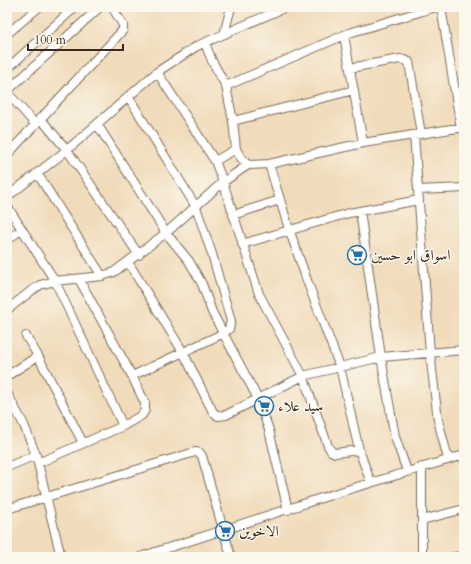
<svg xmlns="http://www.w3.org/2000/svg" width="471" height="564" font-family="Cardo,Amiri,serif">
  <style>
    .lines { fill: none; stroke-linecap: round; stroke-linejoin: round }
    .street-casing { stroke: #7a6855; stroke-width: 10 }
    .street { stroke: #fff; stroke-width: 8 }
    .labels { text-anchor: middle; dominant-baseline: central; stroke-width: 3; stroke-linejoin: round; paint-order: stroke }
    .poi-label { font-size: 15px; fill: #3b2a1e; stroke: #fbf7ec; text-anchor: start }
  </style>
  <rect width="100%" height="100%" fill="#fbf7ec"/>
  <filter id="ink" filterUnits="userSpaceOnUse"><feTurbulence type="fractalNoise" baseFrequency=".025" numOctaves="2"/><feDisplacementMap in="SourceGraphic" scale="8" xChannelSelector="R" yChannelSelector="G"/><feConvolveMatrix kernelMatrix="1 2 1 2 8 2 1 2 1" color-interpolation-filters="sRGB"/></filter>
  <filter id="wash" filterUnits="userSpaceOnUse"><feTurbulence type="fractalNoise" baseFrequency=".012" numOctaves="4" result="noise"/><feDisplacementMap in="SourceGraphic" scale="16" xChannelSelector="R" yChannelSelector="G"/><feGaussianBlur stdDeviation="0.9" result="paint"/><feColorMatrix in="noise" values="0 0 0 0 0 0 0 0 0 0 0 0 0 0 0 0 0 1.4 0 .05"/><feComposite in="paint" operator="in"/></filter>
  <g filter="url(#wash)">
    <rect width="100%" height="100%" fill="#f0dbba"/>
  </g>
  <g filter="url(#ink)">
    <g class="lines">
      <defs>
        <path id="street" d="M 441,7 L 461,128
          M 7,34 L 39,7
          M 224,34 L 231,7
          M 344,35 L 363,143
          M 205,43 L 212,61 L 226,86 L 233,121 L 236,149 L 241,158 L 248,165
          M 350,68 L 400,59 L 404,60 L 409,62 L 421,134
          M 7,69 L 75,7
          M 157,72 L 215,161 L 223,182 L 259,294 L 303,376 L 328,446 L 331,451 L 335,453 L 359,450
          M 226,86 L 349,33 L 436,7
          M 7,91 L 100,7
          M 7,92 L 35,124
          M 128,96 L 196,207 L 212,254 L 231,321 L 229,329 L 224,333 L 132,376
          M 40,118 L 67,150 L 139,255
          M 233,121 L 354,90
          M 97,124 L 166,233 L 189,261 L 202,284 L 212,312 L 258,399 L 269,430 L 288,510
          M 414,135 L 430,353 L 438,420 L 448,459
          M 7,155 L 123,30 L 123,25 L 112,7
          M 215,161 L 236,149
          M 269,164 L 289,229 L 309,286 L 340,367 L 359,450 L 371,483
          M 37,173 L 102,276
          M 418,190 L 464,188
          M 7,197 L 67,150 L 157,72 L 197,46 L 286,7
          M 7,206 L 55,281 L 123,426
          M 360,211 L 381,357 L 395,437 L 407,471
          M 233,215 L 280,200
          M 7,240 L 22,229
          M 242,244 L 349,213 L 419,200
          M 128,262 L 183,352 L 213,412 L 218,416 L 226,415 L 303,376 L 381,357 L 464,350
          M 7,310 L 31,291 L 40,285 L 55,281 L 102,276 L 114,272 L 166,233 L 223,182 L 248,165 L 269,164 L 363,143 L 464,127
          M 26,336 L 38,356 L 83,443
          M 7,376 L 38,356
          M 7,393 L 24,425 L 36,455 L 61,557
          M 38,463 L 123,426 L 142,415 L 145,410 L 145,403 L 132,376 L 79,279
          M 7,467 L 36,455
          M 7,509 L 195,452 L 200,453 L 202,456 L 231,557
          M 422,520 L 464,509
          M 140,557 L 340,492 L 464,455
          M 422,557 L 422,467
          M 454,557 L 464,556"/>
      </defs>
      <use href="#street" class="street-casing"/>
      <use href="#street" class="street"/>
    </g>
  </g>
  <defs>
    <symbol id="supermarket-ring" viewBox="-11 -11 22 22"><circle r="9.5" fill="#fbf7ec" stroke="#1f6fb2" stroke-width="1.5"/><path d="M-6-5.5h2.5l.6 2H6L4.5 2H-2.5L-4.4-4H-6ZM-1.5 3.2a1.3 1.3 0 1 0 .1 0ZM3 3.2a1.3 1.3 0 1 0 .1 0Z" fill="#1f6fb2"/></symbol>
  </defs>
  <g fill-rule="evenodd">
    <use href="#supermarket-ring" x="346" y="244" width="22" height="22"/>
    <use href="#supermarket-ring" x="253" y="395" width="22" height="22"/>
    <use href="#supermarket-ring" x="214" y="520" width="22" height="22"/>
  </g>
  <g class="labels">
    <g class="poi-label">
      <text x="371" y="255">اسواق ابو حسين</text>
      <text x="278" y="406">سيد علاء</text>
      <text x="239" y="531">الاخوين</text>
    </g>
  </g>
  <rect width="471" height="564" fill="none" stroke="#fbf7ec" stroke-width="24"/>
  <path d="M28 44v6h95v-6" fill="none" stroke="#3b2a1e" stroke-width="2"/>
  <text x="34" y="44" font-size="12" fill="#3b2a1e" stroke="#fbf7ec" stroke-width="3" paint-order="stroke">100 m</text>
</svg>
